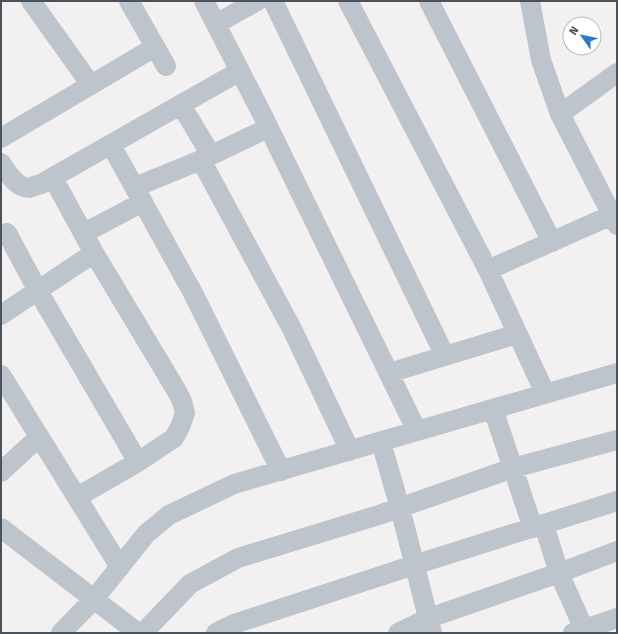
<svg xmlns="http://www.w3.org/2000/svg" width="618" height="634" font-family="'Fira Sans',sans-serif">
  <style>
    .lines { fill: none; stroke-linecap: round; stroke-linejoin: round }
    .minor { stroke: #bdc4cb; stroke-width: 20 }
  </style>
  <rect width="100%" height="100%" fill="#f2f0f0"/>
  <g class="lines">
    <path class="minor" d="M 31,1 L 91,85
      M 129,1 L 166,66
      M 204,1 L 263,116 L 417,431
      M 273,1 L 445,356
      M 348,1 L 488,270 L 545,393
      M 429,1 L 552,242
      M 530,1 L 541,60 L 560,114 L 617,225
      M 216,24 L 257,1
      M 181,105 L 211,155
      M 560,114 L 617,73
      M 1,138 L 155,47
      M 111,145 L 193,293 L 281,471
      M 201,160 L 292,329 L 350,451
      M 1,163 C 7,172 16,188 29,188 C 32,187 37,185 41,184 L 240,71
      M 53,178 L 94,253 L 175,388 L 182,401 L 185,413 L 180,427 L 174,438 L 138,462 L 77,497
      M 135,187 L 201,160 L 268,128
      M 7,233 L 38,291 L 138,462
      M 84,233 L 143,202
      M 488,270 L 612,215
      M 1,315 L 94,253
      M 389,373 L 517,334
      M 1,375 L 120,567
      M 493,409 L 533,528
      M 381,442 L 400,508 L 432,633
      M 1,472 L 39,437
      M 544,525 L 559,573 L 584,629
      M 1,528 L 138,633
      M 61,633 L 94,599 L 146,534 L 169,515 L 234,484 L 617,373
      M 143,633 L 190,584 L 238,558 L 379,515 L 513,468 L 617,440
      M 216,633 L 234,624 L 414,565 L 617,501
      M 398,633 L 429,618 L 559,573 L 617,551
      M 573,633 L 617,618"/>
  </g>
  <rect width="618" height="634" fill="none" stroke="#4a535b" stroke-width="4"/>
  <g transform="translate(582 36) rotate(303)"><circle r="19" fill="#ffffff" stroke="#b7babd"/>
  <path d="M0-3L7 15L0 10L-7 15Z" fill="#2f77cd"/>
  <text y="-6" font-size="11" font-weight="bold" text-anchor="middle" fill="#4a535b">N</text>
  </g>
</svg>
